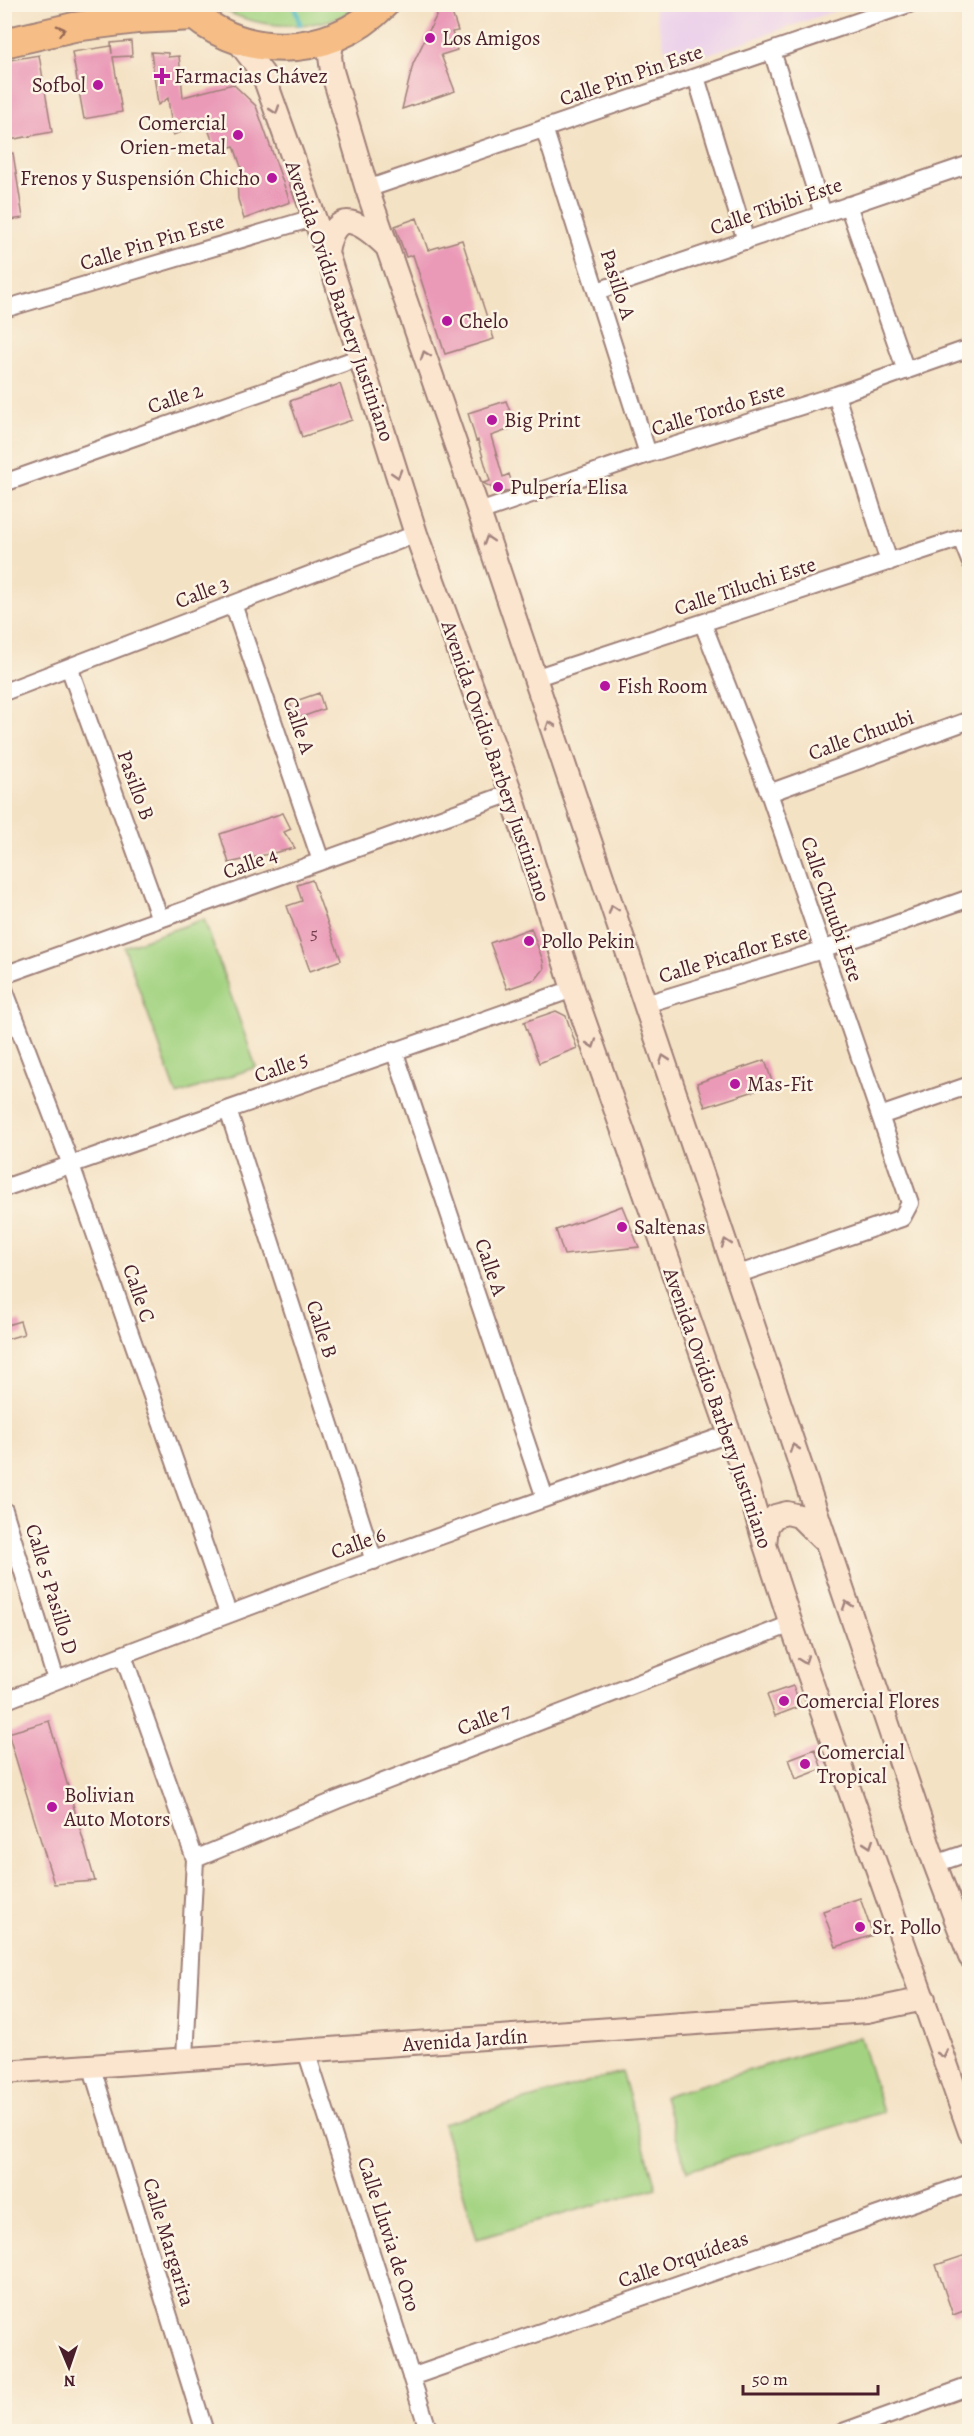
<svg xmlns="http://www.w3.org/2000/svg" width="974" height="2436" font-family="Alegreya,serif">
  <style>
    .built { fill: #ecd1ea }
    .green { fill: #a3d381; stroke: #767956; stroke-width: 1.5 }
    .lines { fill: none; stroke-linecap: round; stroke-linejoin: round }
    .stream { stroke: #49b7c3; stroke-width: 5 }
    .building { fill: #ea9ab7 }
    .street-casing { stroke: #9f8078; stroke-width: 20 }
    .secondary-casing { stroke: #9f8078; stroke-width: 26 }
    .highway-casing { stroke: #9f8078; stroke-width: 32 }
    .street { stroke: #fff; stroke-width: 16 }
    .secondary { stroke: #fbe5cf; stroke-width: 22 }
    .highway { stroke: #f6be86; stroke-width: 28 }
    .oneway { stroke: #976754 }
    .oneway2 { stroke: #a2827d }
    .poi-dot { fill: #b5179e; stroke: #fcf5e5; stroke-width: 2 }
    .labels { text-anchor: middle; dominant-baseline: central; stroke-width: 5; stroke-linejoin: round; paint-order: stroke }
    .number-label { font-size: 18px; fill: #723e4e }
    .poi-label { font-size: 21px; fill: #4a1f2b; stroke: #fcf5e5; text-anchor: start }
    .street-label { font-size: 21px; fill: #4a1f2b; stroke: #fcf5e5 }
  </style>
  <rect width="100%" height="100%" fill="#fcf5e5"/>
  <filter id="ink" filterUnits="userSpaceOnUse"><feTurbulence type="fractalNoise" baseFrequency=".0167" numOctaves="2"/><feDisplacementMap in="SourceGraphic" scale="12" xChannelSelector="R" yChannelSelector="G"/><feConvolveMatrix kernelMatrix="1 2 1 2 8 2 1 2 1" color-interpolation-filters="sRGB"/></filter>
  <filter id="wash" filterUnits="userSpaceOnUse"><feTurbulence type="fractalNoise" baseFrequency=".008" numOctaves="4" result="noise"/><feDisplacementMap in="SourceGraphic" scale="24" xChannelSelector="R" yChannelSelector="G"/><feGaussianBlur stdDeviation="1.35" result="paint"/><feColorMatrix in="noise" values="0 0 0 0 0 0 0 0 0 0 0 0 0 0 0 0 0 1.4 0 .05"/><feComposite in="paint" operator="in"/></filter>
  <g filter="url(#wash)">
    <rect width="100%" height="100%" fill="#f4e2c5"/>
    <path class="built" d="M 653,5 L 653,4 L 853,5 L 670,67 Z"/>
    <path class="green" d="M 217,5 L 360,5 C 327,33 251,31 217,5 Z
      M 204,919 L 256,1067 L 177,1095 L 124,947 Z
      M 860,2037 L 883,2112 L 687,2171 L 664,2096 Z
      M 622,2072 L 656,2187 L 477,2239 L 443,2124 Z"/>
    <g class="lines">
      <path class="stream" d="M 294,4 L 300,24"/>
    </g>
    <g id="blocks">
      <path class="building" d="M 442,4 L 449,4 L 458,31 L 452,32 L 457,50 L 441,55 L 455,91 L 402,109 L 413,64 Z
        M 131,41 L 132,56 L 113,57 L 122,112 L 84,119 L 72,52 L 111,46 L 112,54 L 111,43 Z
        M 151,52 L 168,53 L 168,57 L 179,56 L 183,97 L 233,84 L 256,106 L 290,202 L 244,219 L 238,199 L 237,175 L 243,173 L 234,146 L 216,151 L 206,123 L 173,135 L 168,98 L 158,105 Z
        M 39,55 L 52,132 L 4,141 L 4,61 Z
        M 13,153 L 23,218 L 4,221 L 4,154 Z
        M 417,218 L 428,250 L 462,240 L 494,339 L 445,354 L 413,255 L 406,257 L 395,226 Z
        M 340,384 L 352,420 L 302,437 L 290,401 Z
        M 506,401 L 516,427 L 491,436 L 503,477 L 509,474 L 514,489 L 502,493 L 483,483 L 490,481 L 478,440 L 476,441 L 468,413 Z
        M 319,693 L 324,709 L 296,719 L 290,703 Z
        M 283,813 L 291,829 L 284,832 L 295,848 L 229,863 L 220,834 Z
        M 312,880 L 341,960 L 310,971 L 287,906 L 302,901 L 297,885 Z
        M 531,928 L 543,961 L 544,969 L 536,979 L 507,989 L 490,943 Z
        M 556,1011 L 566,1016 L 577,1048 L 539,1063 L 524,1022 Z
        M 765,1060 L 773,1085 L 705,1107 L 697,1083 Z
        M 622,1206 L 639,1247 L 564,1255 L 556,1230 Z
        M 20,1321 L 24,1334 L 4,1340 L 4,1326 Z
        M 793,1686 L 801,1706 L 775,1716 L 767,1695 Z
        M 49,1721 L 95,1881 L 54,1884 L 8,1733 Z
        M 815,1749 L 822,1769 L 796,1779 L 789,1759 Z
        M 860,1898 L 873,1935 L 836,1947 L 823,1911 Z
        M 969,2254 L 969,2309 L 953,2315 L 936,2265 Z"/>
    </g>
  </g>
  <g filter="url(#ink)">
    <use href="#blocks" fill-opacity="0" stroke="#9f8078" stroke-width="1.5"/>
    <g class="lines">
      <defs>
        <path id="street" d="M 772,51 L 823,214
          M 696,77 L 746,241
          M 544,128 L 648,454
          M 367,189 L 909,4
          M 848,205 L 906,371
          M 597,291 L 970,164
          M 4,309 L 313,218
          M 836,395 L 889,562
          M 4,483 L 361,357
          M 479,512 L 648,454 L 836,395 L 970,348
          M 961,538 L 970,561
          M 233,604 L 321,861
          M 703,624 L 769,793 L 910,1203 L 902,1218 L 736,1275
          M 69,667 L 160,919
          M 534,678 L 970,535
          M 4,692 L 416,534
          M 769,793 L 970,720
          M 4,975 L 511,793
          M 4,989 L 71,1165 L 228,1613
          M 646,1004 L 822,950 L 970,898
          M 394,1050 L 545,1498
          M 228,1110 L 374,1561
          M 880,1116 L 970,1085
          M 4,1188 L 573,989
          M 4,1510 L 56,1680
          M 123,1655 L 195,1859 L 185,2058
          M 4,1701 C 244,1606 486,1518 729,1434
          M 195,1859 L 337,1800 L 791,1624
          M 935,1864 L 970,1852
          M 306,2051 L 429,2432
          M 91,2065 L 205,2432
          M 411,2377 L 970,2183
          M 843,2432 L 970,2386"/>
        <path id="secondary" d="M 333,38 L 330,56 L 332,71 L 367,189 L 479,512 L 935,1864 L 970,1957
          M 238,41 L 263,74 L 327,253 L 416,534 L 511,793 L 573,989 L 748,1486 L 765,1545 L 791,1624 L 970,2132
          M 327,253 C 335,203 362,223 387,247
          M 765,1545 L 767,1526 L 775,1516 L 787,1513 L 799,1516 L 821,1538
          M 4,2072 L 867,2011 L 924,1999"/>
        <path id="highway" d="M 182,4 C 236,61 329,61 384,4
          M 4,43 L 74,27 L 137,19 L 193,16"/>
      </defs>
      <use href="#street" class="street-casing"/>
      <use href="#secondary" class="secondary-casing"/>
      <use href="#highway" class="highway-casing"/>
      <use href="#street" class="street"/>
      <use href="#secondary" class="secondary"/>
      <use href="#highway" class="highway"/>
    </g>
    <defs><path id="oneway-chevron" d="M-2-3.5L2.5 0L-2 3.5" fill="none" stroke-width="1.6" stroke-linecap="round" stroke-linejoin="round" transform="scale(1.5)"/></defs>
    <use class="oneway" href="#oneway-chevron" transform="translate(61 30) rotate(-14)"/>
    <g class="oneway2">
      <use href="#oneway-chevron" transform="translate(275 110) rotate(71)"/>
      <use href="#oneway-chevron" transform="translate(425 355) rotate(-109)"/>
      <use href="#oneway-chevron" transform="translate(397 474) rotate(73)"/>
      <use href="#oneway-chevron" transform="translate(488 540) rotate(-108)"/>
      <use href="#oneway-chevron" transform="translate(550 725) rotate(-109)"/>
      <use href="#oneway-chevron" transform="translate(613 909) rotate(-109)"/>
      <use href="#oneway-chevron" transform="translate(592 1044) rotate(71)"/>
      <use href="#oneway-chevron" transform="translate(664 1059) rotate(-109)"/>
      <use href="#oneway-chevron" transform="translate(726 1243) rotate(-109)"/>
      <use href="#oneway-chevron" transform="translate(794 1448) rotate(-109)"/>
      <use href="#oneway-chevron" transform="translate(847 1605) rotate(-109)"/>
      <use href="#oneway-chevron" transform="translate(804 1660) rotate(70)"/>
      <use href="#oneway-chevron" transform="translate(869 1844) rotate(71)"/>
      <use href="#oneway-chevron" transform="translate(943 2054) rotate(71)"/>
    </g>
  </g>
  <g class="poi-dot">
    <circle cx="430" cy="38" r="6"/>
    <path d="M159 67h6v6h6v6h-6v6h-6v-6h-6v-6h6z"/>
    <circle cx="98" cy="85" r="6"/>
    <circle cx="238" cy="135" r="6"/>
    <circle cx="272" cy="178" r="6"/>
    <circle cx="447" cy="321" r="6"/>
    <circle cx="492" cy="420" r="6"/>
    <circle cx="498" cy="487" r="6"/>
    <circle cx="605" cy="686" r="6"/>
    <circle cx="529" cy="941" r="6"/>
    <circle cx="735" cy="1084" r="6"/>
    <circle cx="622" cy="1227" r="6"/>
    <circle cx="784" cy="1701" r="6"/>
    <circle cx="805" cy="1764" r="6"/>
    <circle cx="52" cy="1807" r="6"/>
    <circle cx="860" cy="1927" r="6"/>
  </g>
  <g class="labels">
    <g class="number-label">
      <text x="314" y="933">5</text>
    </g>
    <g class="poi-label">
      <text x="442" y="38">Los Amigos</text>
      <text x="174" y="76">Farmacias Chávez</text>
      <text x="86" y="85" text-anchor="end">Sofbol</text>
      <text x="226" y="123" text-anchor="end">Comercial<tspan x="226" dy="24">Orien-metal</tspan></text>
      <text x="260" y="178" text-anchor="end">Frenos y Suspensión Chicho</text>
      <text x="459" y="321">Chelo</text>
      <text x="504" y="420">Big Print</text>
      <text x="510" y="487">Pulpería Elisa</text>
      <text x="617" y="686">Fish Room</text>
      <text x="541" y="941">Pollo Pekin</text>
      <text x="747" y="1084">Mas-Fit</text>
      <text x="634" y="1227">Saltenas</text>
      <text x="796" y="1701">Comercial Flores</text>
      <text x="817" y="1752">Comercial<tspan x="817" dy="24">Tropical</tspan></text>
      <text x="64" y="1795">Bolivian<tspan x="64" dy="24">Auto Motors</tspan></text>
      <text x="872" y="1927">Sr. Pollo</text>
    </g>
    <g class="street-label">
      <text transform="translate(631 75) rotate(-19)">Calle Pin Pin Este</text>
      <text transform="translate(776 206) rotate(-19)">Calle Tibibi Este</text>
      <text transform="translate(152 242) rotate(-17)">Calle Pin Pin Este</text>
      <text transform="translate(618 284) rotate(72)">Pasillo A</text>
      <text transform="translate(340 301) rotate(71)">Avenida Ovidio Barbery Justiniano</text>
      <text transform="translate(175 398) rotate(-19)">Calle 2</text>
      <text transform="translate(718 409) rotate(-17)">Calle Tordo Este</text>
      <text transform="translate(745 586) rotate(-18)">Calle Tiluchi Este</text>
      <text transform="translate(202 592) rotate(-21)">Calle 3</text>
      <text transform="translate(299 725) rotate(71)">Calle A</text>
      <text transform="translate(861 735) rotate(-20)">Calle Chuubi</text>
      <text transform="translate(496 761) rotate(71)">Avenida Ovidio Barbery Justiniano</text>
      <text transform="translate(136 785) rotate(70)">Pasillo B</text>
      <text transform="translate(250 863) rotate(-20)">Calle 4</text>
      <text transform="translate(832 909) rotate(71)">Calle Chuubi Este</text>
      <text transform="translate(733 954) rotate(-17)">Calle Picaflor Este</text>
      <text transform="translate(281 1067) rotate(-20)">Calle 5</text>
      <text transform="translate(491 1267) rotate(71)">Calle A</text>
      <text transform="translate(139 1293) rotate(71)">Calle C</text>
      <text transform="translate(322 1329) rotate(72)">Calle B</text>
      <text transform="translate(718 1408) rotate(71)">Avenida Ovidio Barbery Justiniano</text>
      <text transform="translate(358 1543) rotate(-20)">Calle 6</text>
      <text transform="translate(52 1589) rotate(73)">Calle 5 Pasillo D</text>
      <text transform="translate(484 1719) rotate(-21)">Calle 7</text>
      <text transform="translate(465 2040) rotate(-4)">Avenida Jardín</text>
      <text transform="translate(389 2234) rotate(72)">Calle Lluvia de Oro</text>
      <text transform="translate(169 2242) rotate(73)">Calle Margarita</text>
      <text transform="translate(683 2259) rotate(-19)">Calle Orquídeas</text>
    </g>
  </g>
  <rect width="974" height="2436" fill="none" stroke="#fcf5e5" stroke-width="24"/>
  <g transform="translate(69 2367) rotate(178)" stroke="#fcf5e5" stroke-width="4.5" paint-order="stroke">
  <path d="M0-4.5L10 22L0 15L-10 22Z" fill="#4a1f2b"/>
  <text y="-9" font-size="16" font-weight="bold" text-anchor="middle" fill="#4a1f2b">N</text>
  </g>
  <path d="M743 2385v9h135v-9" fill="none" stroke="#4a1f2b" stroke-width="3"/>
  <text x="752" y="2385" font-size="18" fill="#4a1f2b" stroke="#fcf5e5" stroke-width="4.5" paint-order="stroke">50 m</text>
</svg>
